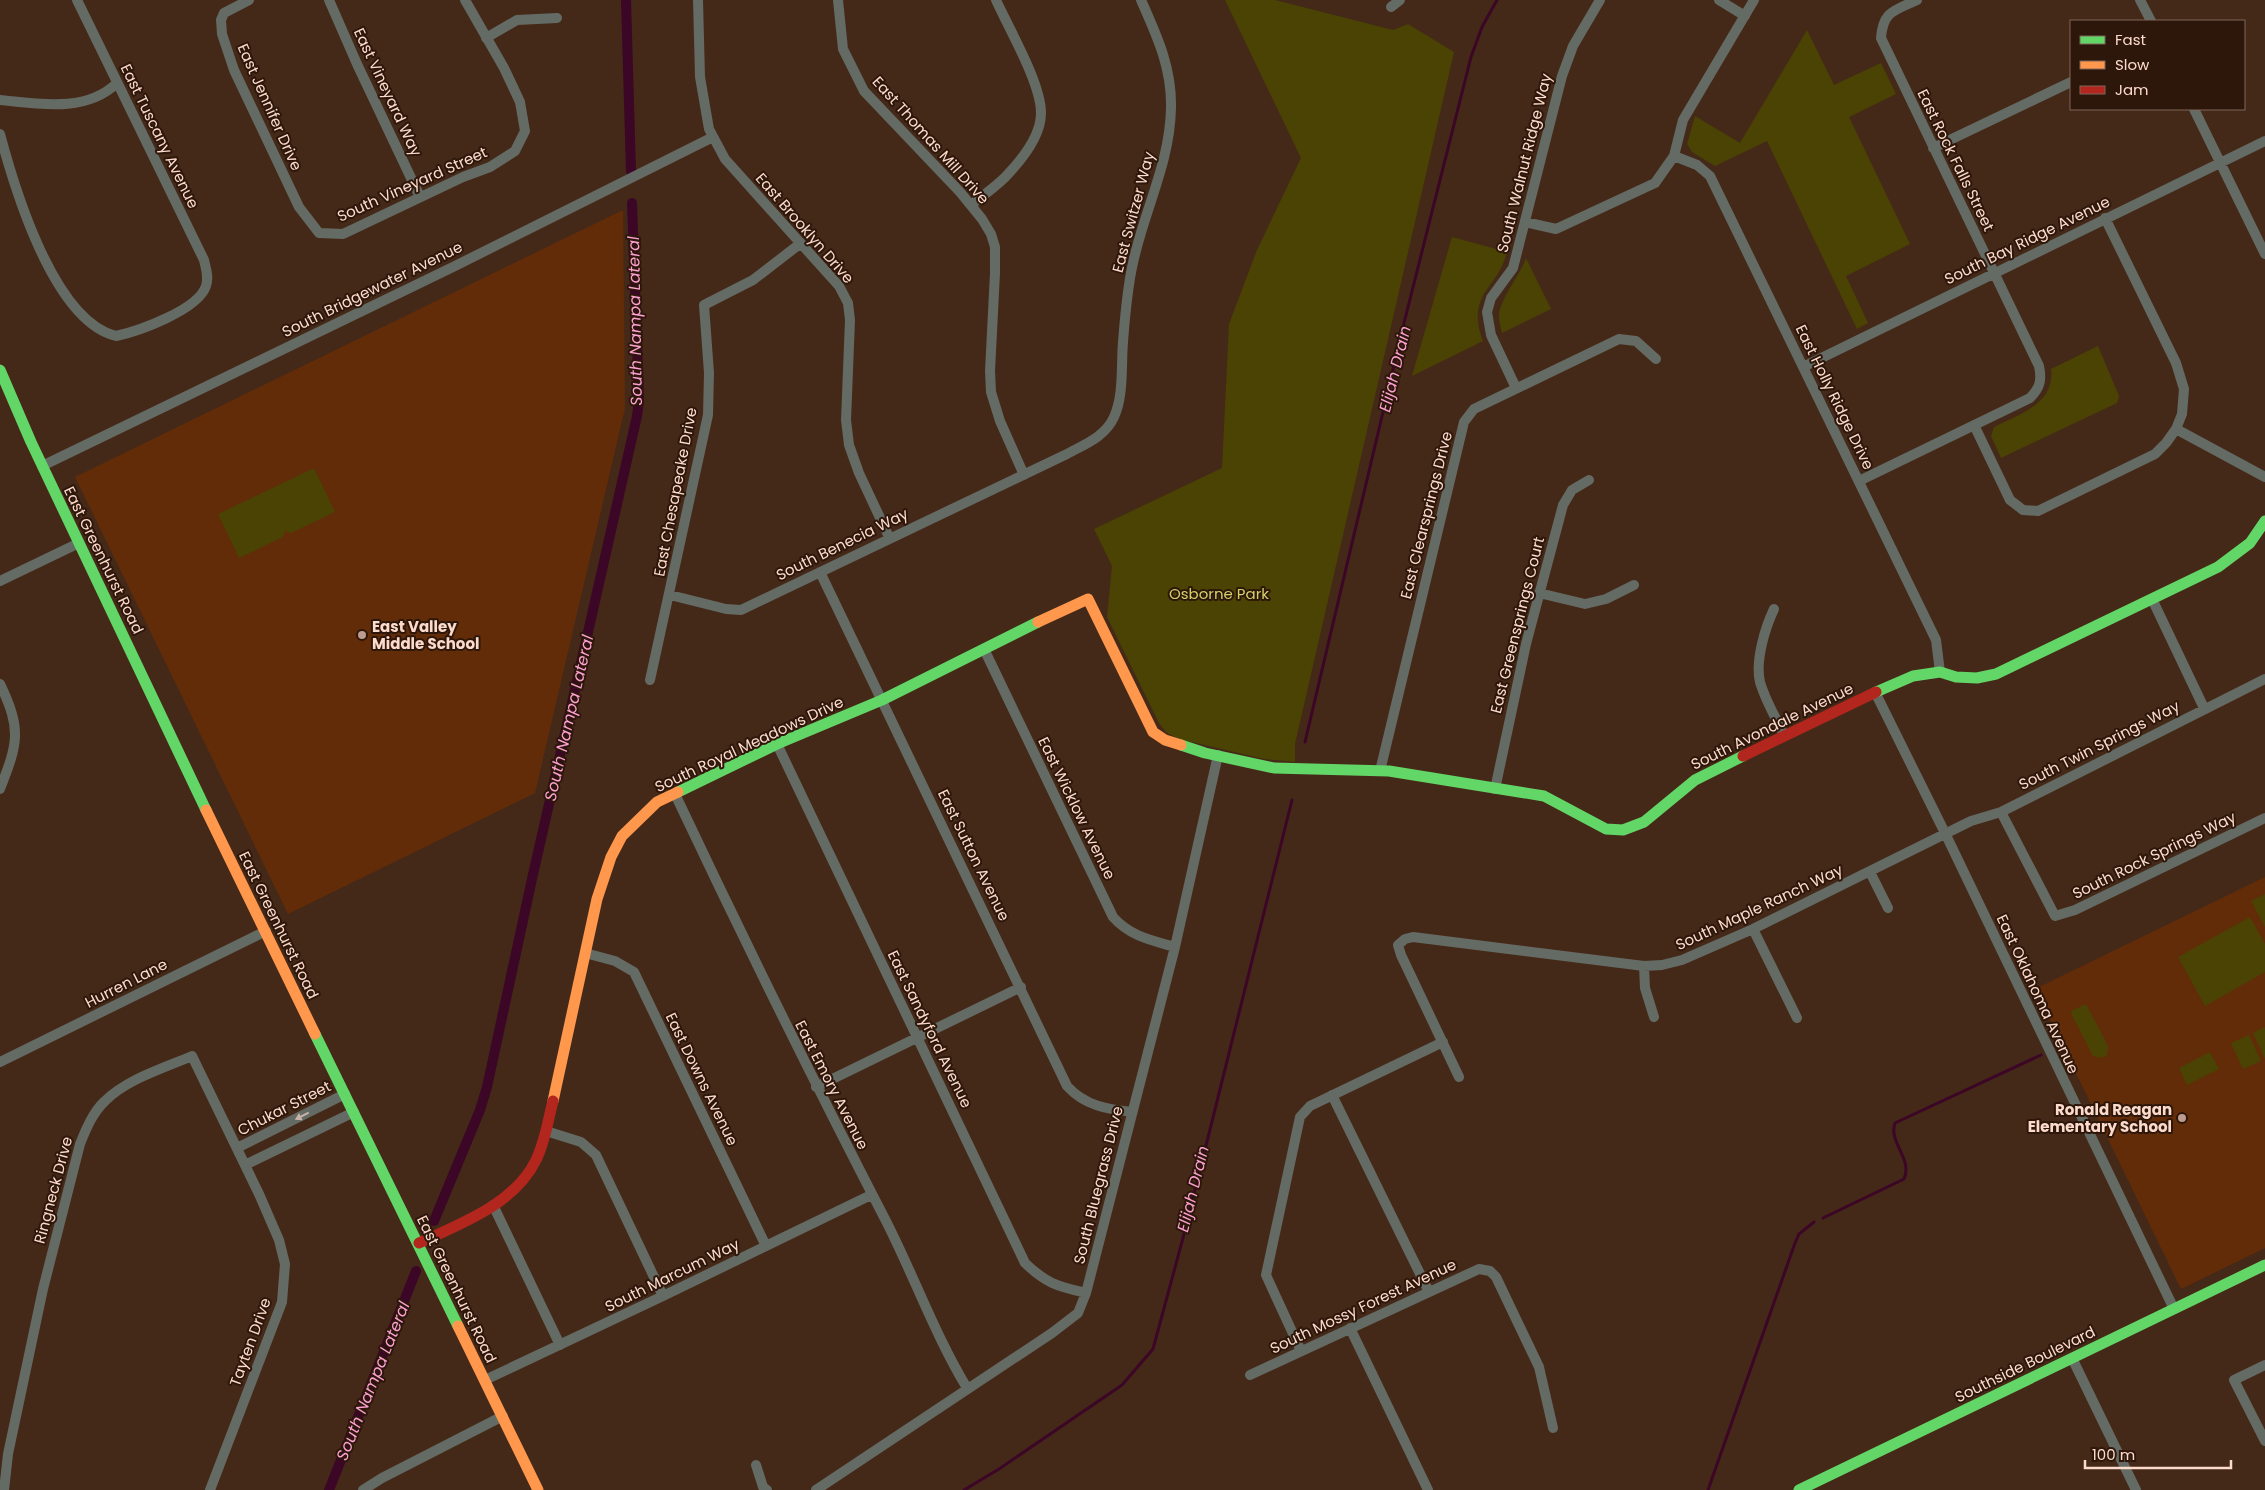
<svg xmlns="http://www.w3.org/2000/svg" width="2265" height="1490" font-family="Poppins,sans-serif">
  <style>
    .built { fill: #622c09 }
    .green { fill: #4a4303 }
    .lines { fill: none; stroke-linecap: round; stroke-linejoin: round }
    .stream { stroke: #3c0626; stroke-width: 3 }
    .canal { stroke: #3c0626; stroke-width: 10 }
    .street { stroke: #646a64; stroke-width: 10 }
    .fast { stroke: #63d668; stroke-width: 11 }
    .slow { stroke: #ff974d; stroke-width: 11 }
    .jam { stroke: #b3261e; stroke-width: 11 }
    .oneway { fill: #c7b3a8 }
    .poi-dot { fill: #bd9d8d; stroke: #2d160a; stroke-width: 2 }
    .labels { text-anchor: middle; dominant-baseline: central; stroke-width: 4; stroke-linejoin: round; paint-order: stroke }
    .street-label { font-size: 15px; fill: #fddbcc; stroke: #2d160a }
    .park-label { font-size: 15px; fill: #d4d06a; stroke: #2d160a }
    .poi-label { font-size: 15px; font-weight: bold; fill: #fddbcc; stroke: #2d160a; text-anchor: start }
    .water-label { font-size: 16px; font-style: italic; fill: #fda1d3; stroke: #2d160a }
  </style>
  <rect width="100%" height="100%" fill="#452918"/>
  <path class="built" d="M 623,210 L 625,408 L 535,793 L 288,914 L 75,477 Z
    M 2265,877 L 2265,1248 L 2181,1289 L 2035,989 Z"/>
  <path class="green" d="M 1225,0 L 1275,0 L 1393,30 L 1408,24 L 1454,52 L 1295,744 L 1295,762 L 1264,759 L 1179,739 L 1167,733 L 1159,723 L 1107,617 L 1112,566 L 1094,529 L 1222,468 L 1229,324 L 1257,250 L 1301,158 Z
    M 1807,30 L 1834,85 L 1881,63 L 1896,94 L 1849,117 L 1910,244 L 1846,276 L 1868,323 L 1857,329 L 1767,141 L 1715,166 L 1692,152 L 1687,144 L 1695,116 L 1740,143 Z
    M 1452,237 L 1507,252 C 1498,289 1465,294 1483,341 L 1412,376 Z
    M 1526,258 L 1551,309 L 1502,333 C 1501,328 1499,322 1499,317 C 1498,302 1520,275 1526,258 Z
    M 2098,346 L 2119,396 L 2117,403 L 2001,458 L 1991,436 L 1994,427 C 2020,414 2055,404 2051,369 Z
    M 314,468 L 335,512 L 291,533 L 285,531 L 283,537 L 239,558 L 218,514 Z
    M 2265,894 L 2265,927 L 2251,901 Z
    M 2250,917 L 2265,944 L 2265,972 L 2205,1006 L 2178,957 Z
    M 2086,1004 L 2108,1046 L 2107,1055 L 2102,1058 L 2093,1056 L 2072,1015 L 2071,1011 Z
    M 2265,1027 L 2265,1059 L 2253,1033 Z
    M 2249,1035 L 2261,1061 L 2243,1069 L 2231,1043 Z
    M 2210,1052 L 2219,1069 L 2187,1085 L 2179,1068 Z"/>
  <g class="lines">
    <path class="stream" d="M 1305,742 L 1405,319 L 1471,57 L 1482,27 L 1497,0
      M 1823,1218 L 1904,1179 C 1913,1159 1888,1142 1895,1123 L 2041,1055
      M 964,1490 L 999,1469 L 1122,1385 L 1153,1349 L 1183,1238 L 1292,800
      M 1708,1490 L 1795,1243 L 1799,1234 L 1814,1222"/>
    <path class="canal" d="M 626,0 L 631,171
      M 434,1221 L 480,1110 L 487,1087 L 532,879 L 637,416 L 639,401 L 632,203
      M 329,1490 L 416,1271"/>
    <path class="street" d="M 249,0 L 224,13 L 221,20 L 222,34 L 234,70 L 299,207 L 319,233 L 343,234 L 463,177 L 490,167 L 515,151 L 525,131 L 520,102 L 504,68 L 465,0
      M 329,0 L 357,64 L 420,197
      M 698,0 L 700,77 L 709,129 L 725,159 L 839,286 L 848,303 L 850,320 L 846,420 L 849,445 L 859,473 L 889,537
      M 838,0 L 843,49 L 864,91 L 960,192 L 982,219 L 991,234 L 995,247 L 995,273 L 990,371 L 991,392 L 1000,421 L 1024,475
      M 1719,0 L 1745,16
      M 2140,0 L 2151,21
      M 1391,7 L 1400,0
      M 486,38 L 517,20 L 557,18
      M 0,100 C 39,104 86,113 117,83
      M 2194,109 L 2265,254
      M 0,134 C 15,190 54,321 116,336 C 139,331 198,310 206,286 C 209,277 206,269 204,260 L 77,0
      M 1933,148 L 2071,82
      M 1674,156 L 1697,165 L 1710,176 L 1936,640 L 1940,672
      M 971,205 C 983,195 999,185 1009,173 C 1023,158 1041,135 1041,113 C 1041,83 1009,29 996,0
      M 1525,222 L 1556,229 L 1655,183 L 1674,156 L 1683,120 L 1754,0
      M 1803,367 L 2265,141
      M 1516,388 L 1491,335 L 1487,312 L 1491,298 L 1513,268 L 1562,76 L 1573,46 L 1600,0
      M 1974,425 L 2010,500 L 2023,510 L 2038,511 L 2155,454 L 2166,443 L 2176,429 L 2182,414 L 2184,389 L 2176,363 L 2105,218
      M 2176,429 L 2265,477
      M 42,466 L 453,267 L 713,137
      M 1859,481 L 2030,398 C 2040,388 2042,380 2039,366 L 1881,38 C 1883,11 1894,11 1917,0
      M 820,572 L 1067,1086 C 1085,1106 1107,1109 1132,1112
      M 0,581 L 79,543
      M 1539,593 L 1585,604 L 1606,599 L 1634,585
      M 670,595 L 726,609 L 741,610 L 1067,454 C 1085,444 1105,437 1114,417 C 1124,395 1121,366 1123,342 C 1125,316 1127,289 1133,263 C 1144,211 1170,163 1171,108 C 1172,68 1157,36 1141,0
      M 2152,599 L 2204,708
      M 1774,609 C 1765,628 1755,661 1760,682 C 1765,700 1776,718 1784,735
      M 984,649 L 1113,917 C 1130,936 1150,940 1175,947
      M 650,680 L 708,415 L 709,373 L 704,305 L 753,280 L 801,243
      M 0,684 C 22,730 18,743 0,789
      M 1875,692 L 1946,835 L 2174,1309
      M 777,744 L 1025,1263 C 1047,1284 1057,1286 1086,1293
      M 1380,771 L 1464,422 L 1474,409 L 1619,339 L 1636,341 L 1656,359
      M 1495,789 L 1526,644 L 1563,505 L 1572,490 L 1589,480
      M 675,794 C 743,938 813,1080 886,1221 C 914,1276 935,1335 967,1388
      M 2001,812 L 2055,916 L 2075,910 L 2265,818
      M 1870,872 L 1888,908
      M 1753,929 L 1797,1018
      M 585,953 L 615,961 L 634,972 L 766,1246
      M 1644,966 L 1645,988 L 1654,1017
      M 0,1062 L 266,931
      M 1459,1077 L 1401,955 L 1398,945 L 1405,939 L 1413,937 L 1644,966 L 1662,965 L 1682,960 L 1753,929 L 1971,821 L 2001,812 L 2265,679
      M 816,1087 L 1021,987
      M 1332,1095 L 1429,1292
      M 546,1131 L 581,1142 L 596,1155 L 663,1296
      M 237,1148 L 345,1094
      M 245,1165 L 354,1112
      M 493,1205 L 560,1345
      M 1350,1328 L 1428,1490
      M 1301,1351 L 1266,1275 L 1300,1117 L 1310,1106 L 1443,1042
      M 2072,1358 L 2136,1490
      M 2265,1365 L 2234,1380 L 2265,1441
      M 1250,1375 L 1479,1269 L 1490,1271 L 1496,1277 L 1539,1367 L 1553,1428
      M 485,1380 L 663,1296 L 871,1195
      M 756,1465 L 763,1487 L 767,1490
      M 4,1490 L 8,1454 L 43,1289 L 80,1144 C 86,1129 93,1112 105,1101 C 127,1079 164,1068 192,1056 L 259,1194 L 279,1240 L 285,1264 L 282,1302 L 210,1490
      M 363,1490 L 382,1478 L 503,1416
      M 816,1490 L 1052,1333 L 1078,1313 L 1086,1293 L 1175,947 L 1218,755"/>
    <path class="fast" d="M 0,370 L 31,442 L 206,810
      M 1876,692 L 1913,676 L 1940,672 L 1956,677 L 1977,678 L 1996,674 L 2218,567 L 2250,543 L 2265,521
      M 1181,745 L 1205,753 L 1274,768 L 1389,771 L 1544,796 L 1606,829 L 1623,830 L 1644,822 L 1695,780 L 1743,756
      M 678,792 L 777,744 L 882,700 L 1038,622
      M 315,1034 L 458,1326
      M 1799,1490 L 2265,1265"/>
    <path class="slow" d="M 1038,622 L 1088,599 L 1153,732 L 1165,740 L 1181,745
      M 206,810 L 315,1034
      M 553,1101 L 597,899 L 611,857 L 622,836 L 657,802 L 678,792
      M 458,1326 L 538,1490"/>
    <path class="jam" d="M 1743,756 L 1876,692
      M 419,1243 C 460,1224 515,1204 536,1160 C 545,1142 548,1120 553,1101"/>
  </g>
  <defs><path id="oneway-solid" d="M-6-.8H1V-3.2L6.5 0L1 3.2V.8H-6Z" transform="scale(1.25)"/></defs>
  <use class="oneway" href="#oneway-solid" transform="translate(302 1116) rotate(153)"/>
  <g class="poi-dot">
    <circle cx="362" cy="635" r="5"/>
    <circle cx="2182" cy="1118" r="5"/>
  </g>
  <g class="labels">
    <g class="street-label">
      <text transform="translate(388 92) rotate(65)">East Vineyard Way</text>
      <text transform="translate(270 107) rotate(66)">East Jennifer Drive</text>
      <text transform="translate(160 136) rotate(64)">East Tuscany Avenue</text>
      <text transform="translate(931 140) rotate(48)">East Thomas Mill Drive</text>
      <text transform="translate(1956 160) rotate(64)">East Rock Falls Street</text>
      <text transform="translate(1524 163) rotate(-76)">South Walnut Ridge Way</text>
      <text transform="translate(412 184) rotate(-24)">South Vineyard Street</text>
      <text transform="translate(1133 212) rotate(-75)">East Switzer Way</text>
      <text transform="translate(805 228) rotate(49)">East Brooklyn Drive</text>
      <text transform="translate(2027 240) rotate(-26)">South Bay Ridge Avenue</text>
      <text transform="translate(372 289) rotate(-26)">South Bridgewater Avenue</text>
      <text transform="translate(1835 397) rotate(64)">East Holly Ridge Drive</text>
      <text transform="translate(675 492) rotate(-79)">East Chesapeake Drive</text>
      <text transform="translate(1426 515) rotate(-76)">East Clearsprings Drive</text>
      <text transform="translate(842 544) rotate(-26)">South Benecia Way</text>
      <text transform="translate(104 560) rotate(64)">East Greenhurst Road</text>
      <text transform="translate(1517 625) rotate(-76)">East Greensprings Court</text>
      <text transform="translate(1772 726) rotate(-26)">South Avondale Avenue</text>
      <text transform="translate(749 744) rotate(-25)">South Royal Meadows Drive</text>
      <text transform="translate(2099 745) rotate(-27)">South Twin Springs Way</text>
      <text transform="translate(1077 808) rotate(64)">East Wicklow Avenue</text>
      <text transform="translate(974 855) rotate(64)">East Sutton Avenue</text>
      <text transform="translate(2154 855) rotate(-26)">South Rock Springs Way</text>
      <text transform="translate(1759 907) rotate(-25)">South Maple Ranch Way</text>
      <text transform="translate(279 925) rotate(64)">East Greenhurst Road</text>
      <text transform="translate(126 983) rotate(-27)">Hurren Lane</text>
      <text transform="translate(2038 994) rotate(65)">East Oklahoma Avenue</text>
      <text transform="translate(930 1029) rotate(64)">East Sandyford Avenue</text>
      <text transform="translate(702 1079) rotate(64)">East Downs Avenue</text>
      <text transform="translate(832 1085) rotate(63)">East Emory Avenue</text>
      <text transform="translate(284 1108) rotate(-27)">Chukar Street</text>
      <text transform="translate(1098 1185) rotate(-76)">South Bluegrass Drive</text>
      <text transform="translate(53 1190) rotate(-75)">Ringneck Drive</text>
      <text transform="translate(672 1275) rotate(-26)">South Marcum Way</text>
      <text transform="translate(457 1289) rotate(64)">East Greenhurst Road</text>
      <text transform="translate(1363 1306) rotate(-25)">South Mossy Forest Avenue</text>
      <text transform="translate(250 1342) rotate(-70)">Tayten Drive</text>
      <text transform="translate(2025 1364) rotate(-26)">Southside Boulevard</text>
    </g>
    <g class="park-label">
      <text x="1219" y="593">Osborne Park</text>
    </g>
    <g class="poi-label">
      <text x="372" y="626">East Valley<tspan x="372" dy="17">Middle School</tspan></text>
      <text x="2172" y="1109" text-anchor="end">Ronald Reagan<tspan x="2172" dy="17">Elementary School</tspan></text>
    </g>
    <g class="water-label">
      <text transform="translate(635 321) rotate(-91)">South Nampa Lateral</text>
      <text transform="translate(1395 369) rotate(-76)">Elijah Drain</text>
      <text transform="translate(569 718) rotate(-77)">South Nampa Lateral</text>
      <text transform="translate(1193 1189) rotate(-76)">Elijah Drain</text>
      <text transform="translate(373 1381) rotate(-68)">South Nampa Lateral</text>
    </g>
  </g>
  <rect x="2070" y="20" width="175" height="90" fill="#2d160a" stroke="#806558"/>
  <rect x="2080" y="36" width="25" height="8" fill="#63d668" stroke="#806558"/>
  <text x="2115" y="45" font-size="15" fill="#fddbcc">Fast</text>
  <rect x="2080" y="61" width="25" height="8" fill="#ff974d" stroke="#806558"/>
  <text x="2115" y="70" font-size="15" fill="#fddbcc">Slow</text>
  <rect x="2080" y="86" width="25" height="8" fill="#b3261e" stroke="#806558"/>
  <text x="2115" y="95" font-size="15" fill="#fddbcc">Jam</text>
  <path d="M2085 1460v8h146v-8" fill="none" stroke="#fddbcc" stroke-width="2.5"/>
  <text x="2092" y="1460" font-size="15" fill="#fddbcc" stroke="#2d160a" stroke-width="4" paint-order="stroke">100 m</text>
</svg>
